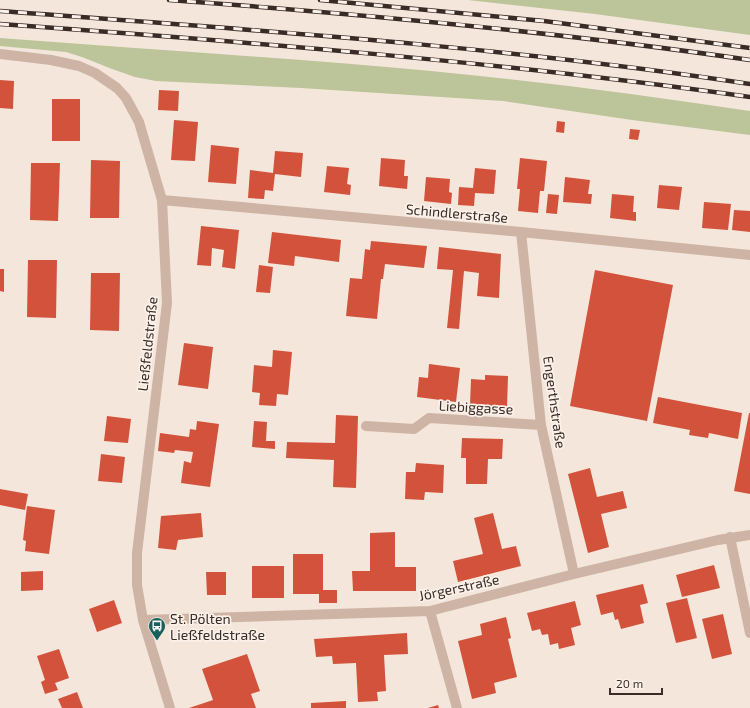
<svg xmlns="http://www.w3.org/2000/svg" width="750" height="708" font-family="'Exo 2',sans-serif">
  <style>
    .green { fill: #bbc599 }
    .building { fill: #d2523b }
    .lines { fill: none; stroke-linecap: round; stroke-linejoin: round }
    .minor { stroke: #ceb4a5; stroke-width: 10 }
    .rail-casing { stroke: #392b27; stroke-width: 4.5 }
    .rail { stroke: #fbf1e8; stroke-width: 3; stroke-dasharray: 9; stroke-linecap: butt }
    .labels { text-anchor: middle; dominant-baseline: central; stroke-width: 3.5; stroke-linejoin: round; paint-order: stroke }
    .street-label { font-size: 14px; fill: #392b27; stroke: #fbf1e8 }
    .poi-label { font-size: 14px; fill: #392b27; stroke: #fbf1e8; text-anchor: start }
  </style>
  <rect width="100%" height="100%" fill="#f4e6db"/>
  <path class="green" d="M 468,0 L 750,0 L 750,35 L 595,14 Z
    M 0,38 C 144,49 287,58 431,71 C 537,81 644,95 750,111 L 750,135 L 632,120 L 503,101 L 301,88 L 156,81 L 135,77 L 112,69 L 82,57 L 66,52 L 0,46 Z"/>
  <path class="building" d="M 0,80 L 14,81 L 13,109 L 0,108 Z
    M 159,90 L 179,91 L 178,111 L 158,110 Z
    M 52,99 L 80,99 L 80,141 L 52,141 Z
    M 174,120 L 198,122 L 195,161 L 171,160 Z
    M 557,121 L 565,122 L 564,133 L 556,132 Z
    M 630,129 L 640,130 L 638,140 L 629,139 Z
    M 211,145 L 239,148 L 236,184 L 208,182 Z
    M 275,151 L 303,153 L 301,177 L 275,174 L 273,191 L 265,190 L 264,199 L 248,198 L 250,170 L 273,173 Z
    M 381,158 L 405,160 L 404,176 L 408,176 L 407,189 L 379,186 Z
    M 520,158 L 547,161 L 544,191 L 540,191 L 538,213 L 518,211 L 520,189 L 517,189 Z
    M 91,160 L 120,161 L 119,218 L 90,218 Z
    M 31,163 L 60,163 L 58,221 L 30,220 Z
    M 327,166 L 349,168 L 347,184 L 351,185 L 350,195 L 324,192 Z
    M 475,168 L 496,170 L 494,194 L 475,193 L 474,206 L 458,205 L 459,187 L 473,188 Z
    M 426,177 L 450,179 L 449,192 L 452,193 L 451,204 L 424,201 Z
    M 565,177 L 590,180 L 588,194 L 592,194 L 591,204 L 563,202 Z
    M 659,185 L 682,187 L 679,210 L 657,208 Z
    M 548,194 L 559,195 L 557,214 L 546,213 Z
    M 612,194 L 634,196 L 633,212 L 636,212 L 636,221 L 610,218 Z
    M 704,202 L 731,204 L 728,230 L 702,228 Z
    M 734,210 L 750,211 L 750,232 L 732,230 Z
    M 201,226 L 239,230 L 235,269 L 222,267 L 224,250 L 212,248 L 211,266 L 197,265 Z
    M 272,232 L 341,240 L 339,262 L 295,256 L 294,266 L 268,263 Z
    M 371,241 L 427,246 L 424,268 L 385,264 L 383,279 L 381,279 L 377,319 L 346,316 L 350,278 L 362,279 L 365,249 L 370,250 Z
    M 439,247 L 501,254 L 499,298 L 477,296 L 479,273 L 464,271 L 459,329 L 447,328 L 453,270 L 437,269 Z
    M 28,260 L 57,260 L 56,318 L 27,317 Z
    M 259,265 L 273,267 L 270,293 L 256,292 Z
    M 0,269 L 4,269 L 4,292 L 0,291 Z
    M 595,270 L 673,285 L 647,421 L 570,406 Z
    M 91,273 L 120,273 L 119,331 L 90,330 Z
    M 184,343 L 213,347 L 208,389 L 178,385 Z
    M 273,350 L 292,352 L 288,395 L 277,394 L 276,406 L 259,405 L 260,393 L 252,392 L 254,365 L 272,367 Z
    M 429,364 L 460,368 L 456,402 L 417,397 L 419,377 L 428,378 Z
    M 485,375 L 508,376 L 507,407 L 470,405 L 471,379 L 485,380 Z
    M 658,397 L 742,413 L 738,439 L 709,433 L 708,438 L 689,435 L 690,430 L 653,423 Z
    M 749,413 L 750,413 L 750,494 L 734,491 Z
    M 336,415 L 358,416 L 356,488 L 333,487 L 334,460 L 286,458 L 287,442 L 335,443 Z
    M 107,416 L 131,419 L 128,443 L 104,441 Z
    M 197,421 L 219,424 L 210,487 L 181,483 L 184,461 L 191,463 L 193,452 L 175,450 L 174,453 L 158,451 L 160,433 L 189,437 L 190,429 L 196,430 Z
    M 254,421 L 267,422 L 266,441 L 275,441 L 275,449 L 252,447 Z
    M 462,438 L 503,439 L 502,459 L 488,459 L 487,484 L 466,484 L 466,458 L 461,458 Z
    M 101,454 L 125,457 L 122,483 L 98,481 Z
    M 416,463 L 444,465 L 443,493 L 425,492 L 424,500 L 405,499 L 406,472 L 415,472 Z
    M 590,468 L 597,497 L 623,491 L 627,508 L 601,514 L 609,547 L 588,553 L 568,474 Z
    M 0,489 L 28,494 L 25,510 L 0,505 Z
    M 27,506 L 55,510 L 49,554 L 25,551 L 26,541 L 23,540 Z
    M 201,513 L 203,537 L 178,540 L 176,550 L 158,548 L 161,516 Z
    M 493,513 L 502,549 L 516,546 L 521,566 L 458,582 L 453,561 L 483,554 L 474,518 Z
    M 395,532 L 395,567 L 416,567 L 416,591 L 353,591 L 352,571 L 370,571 L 370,533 Z
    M 293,554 L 323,554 L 323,590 L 337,590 L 337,603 L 319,603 L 319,594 L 293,594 Z
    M 714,565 L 720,588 L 682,597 L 676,575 Z
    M 252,566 L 284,566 L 284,598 L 252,598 Z
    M 43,571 L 43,590 L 21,591 L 21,572 Z
    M 206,572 L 226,572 L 226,595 L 207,595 Z
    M 643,584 L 648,603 L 640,605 L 644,623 L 621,629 L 618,619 L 615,620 L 613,612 L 601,615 L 596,595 Z
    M 687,598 L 697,638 L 676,643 L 666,603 Z
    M 114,600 L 122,623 L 97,632 L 89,609 Z
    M 575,601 L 581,625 L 571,628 L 575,645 L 559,649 L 558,643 L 550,645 L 548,634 L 542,635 L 540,629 L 532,631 L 527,613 Z
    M 723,614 L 732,654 L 712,659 L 702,619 Z
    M 506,617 L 511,638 L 508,639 L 517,677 L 494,683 L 496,693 L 472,699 L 458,641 L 482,635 L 480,624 Z
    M 407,633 L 408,654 L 384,655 L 386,691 L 377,692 L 378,701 L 358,702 L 356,663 L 333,664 L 332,656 L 316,657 L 314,639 Z
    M 59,649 L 69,678 L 55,683 L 58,690 L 45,694 L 41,682 L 45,680 L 37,656 Z
    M 247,654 L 260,691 L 251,694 L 256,708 L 189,708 L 213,700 L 202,669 Z
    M 77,692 L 83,708 L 62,708 L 58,699 Z
    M 346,701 L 346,708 L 311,708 L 311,703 Z
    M 438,705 L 439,708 L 428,708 Z"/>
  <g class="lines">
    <path class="minor" d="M 0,54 L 51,60 L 79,66 L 95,73 L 117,88 L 126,98 L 139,122 L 162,200 L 167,303 L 137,553 L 137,585 L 143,620 L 170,708
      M 162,200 L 521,232 L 750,255
      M 521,232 L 541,425 L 574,574
      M 366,426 L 414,429 L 429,418 L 541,425
      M 730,537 L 750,633
      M 430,611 L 457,708
      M 143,620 L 430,611 L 574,574 L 718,540 L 750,535"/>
    <defs>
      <path id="rail" d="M 169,0 C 363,14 557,32 750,60
        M 320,0 L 544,21 L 750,48
        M 0,11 C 251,30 501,46 750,84
        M 0,24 C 251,42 501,62 750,97"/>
    </defs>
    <use href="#rail" class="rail-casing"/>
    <use href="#rail" class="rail"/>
  </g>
  <defs>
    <symbol id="bus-pin" viewBox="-11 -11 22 30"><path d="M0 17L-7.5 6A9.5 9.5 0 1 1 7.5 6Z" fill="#185f5d" stroke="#fbf1e8"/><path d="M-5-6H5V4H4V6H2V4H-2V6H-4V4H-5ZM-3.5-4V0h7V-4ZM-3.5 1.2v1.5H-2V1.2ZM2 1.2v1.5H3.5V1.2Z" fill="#fff"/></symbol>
  </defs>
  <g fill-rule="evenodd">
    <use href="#bus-pin" x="147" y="616" width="20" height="27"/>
  </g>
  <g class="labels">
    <g class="street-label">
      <text transform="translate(457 213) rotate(5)">Schindlerstraße</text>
      <text transform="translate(147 344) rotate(-84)">Ließfeldstraße</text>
      <text transform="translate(555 402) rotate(82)">Engerthstraße</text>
      <text transform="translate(476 407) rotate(3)">Liebiggasse</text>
      <text transform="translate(459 587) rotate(-12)">Jörgerstraße</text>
    </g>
    <g class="poi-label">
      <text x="170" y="618">St. Pölten<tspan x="170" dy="16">Ließfeldstraße</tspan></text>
    </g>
  </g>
  <path d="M610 688v6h52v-6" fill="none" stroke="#392b27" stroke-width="2"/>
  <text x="616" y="688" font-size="12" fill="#392b27" stroke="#fbf1e8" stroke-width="3" paint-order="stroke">20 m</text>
</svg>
